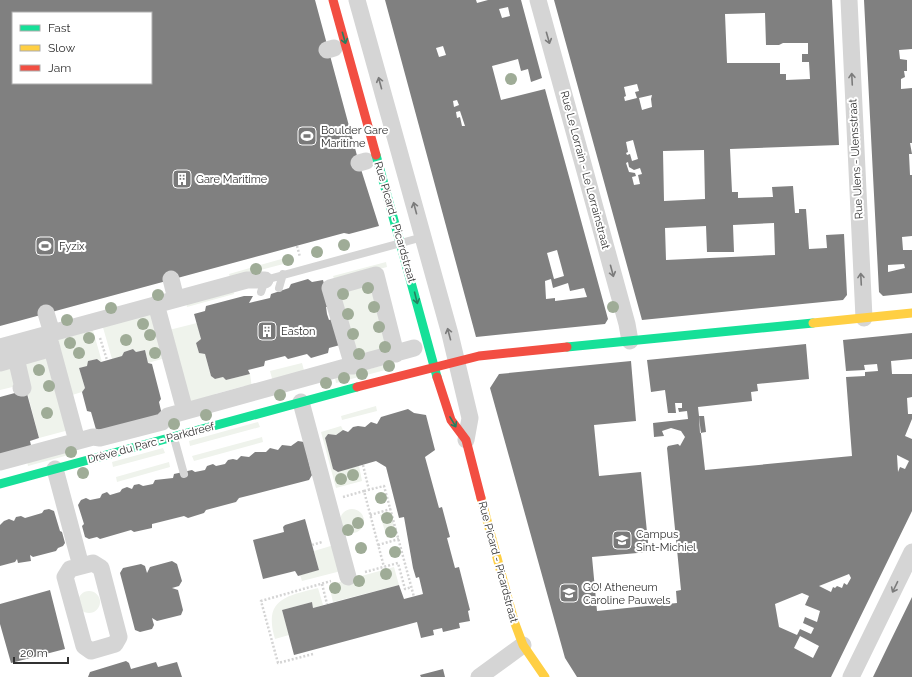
<svg xmlns="http://www.w3.org/2000/svg" width="912" height="677" font-family="Raleway,sans-serif">
  <style>
    .green { fill: #eff3ec }
    .building { fill: #808080; fill-rule: evenodd }
    .lines { fill: none; stroke-linecap: round; stroke-linejoin: round }
    .path { stroke: #d4d4d4; stroke-width: 2.5; stroke-dasharray: 2 2; stroke-linecap: butt }
    .lane { stroke: #d5d5d5; stroke-width: 8 }
    .street { stroke: #d5d5d5; stroke-width: 17 }
    .fast { stroke: #16e098; stroke-width: 9 }
    .slow { stroke: #ffcf43; stroke-width: 9 }
    .jam { stroke: #f24e42; stroke-width: 9 }
    .tree { fill: #9fac97 }
    .oneway { stroke: #25805f }
    .oneway2 { stroke: #7b7b7b }
    .labels { text-anchor: middle; dominant-baseline: central; stroke-width: 4; stroke-linejoin: round; paint-order: stroke }
    .poi-label { font-size: 11px; fill: #313131; stroke: #fff; text-anchor: start }
    .street-label { font-size: 11px; fill: #313131; stroke: #fff }
  </style>
  <rect width="100%" height="100%" fill="#fff"/>
  <path class="green" d="M 285,258 L 287,263 L 230,278 L 229,274 Z
    M 386,262 L 387,267 L 335,281 L 333,276 Z
    M 370,282 L 388,348 L 357,357 L 339,290 Z
    M 233,289 L 234,294 L 187,307 L 186,302 Z
    M 152,311 L 165,358 L 148,363 L 145,350 L 136,352 L 133,349 L 124,352 L 122,356 L 112,359 L 102,324 Z
    M 197,323 L 201,339 L 196,343 L 199,353 L 205,354 L 211,376 L 215,379 L 223,377 L 226,380 L 250,374 L 252,388 L 245,390 L 244,386 L 215,394 L 216,397 L 190,404 L 169,330 Z
    M 92,327 L 102,362 L 97,359 L 89,361 L 87,366 L 79,368 L 85,388 L 82,392 L 72,395 L 56,337 Z
    M 49,356 L 69,430 L 39,438 L 20,364 Z
    M 302,363 L 305,374 L 273,382 L 270,371 Z
    M 392,363 L 393,368 L 336,383 L 335,378 Z
    M 15,365 L 21,385 L 0,390 L 0,369 Z
    M 376,406 L 377,411 L 342,420 L 341,416 Z
    M 258,422 L 260,427 L 190,446 L 189,441 Z
    M 341,426 L 343,430 L 336,435 L 328,434 L 325,438 L 333,469 L 359,466 L 362,481 L 336,488 L 321,432 Z
    M 262,437 L 263,442 L 194,461 L 192,456 Z
    M 75,448 L 76,453 L 28,466 L 27,461 Z
    M 163,448 L 165,453 L 113,467 L 112,462 Z
    M 169,462 L 170,467 L 117,482 L 116,477 Z
    M340 521a12 12 0 1 1 24 0a12 12 0 1 1-24 0Z
    M 390,512 L 397,535 L 387,538 L 380,515 Z
    M 334,545 L 341,571 L 302,581 L 300,575 L 319,570 L 314,551 Z
    M 394,567 L 399,585 L 333,602 L 329,585 Z
    M 318,588 L 323,605 L 313,608 L 312,602 L 282,610 L 289,635 L 275,639 C 263,599 286,596 318,588 Z
    M78 602a11 11 0 1 1 22 0a11 11 0 1 1-22 0Z"/>
  <path class="building" d="M 0,0 L 315,0 L 359,163 L 379,226 L 349,234 L 344,233 L 0,326 ZM 13,13 L 151,13 L 151,83 L 13,83 Z
    M 385,0 L 476,0 L 477,3 L 488,0 L 521,0 L 542,78 L 531,82 L 528,69 L 521,71 L 518,59 L 492,66 L 501,100 L 545,89 L 608,319 L 605,324 L 476,337 ZM 508,7 L 510,16 L 502,18 L 499,9 ZM 443,46 L 446,55 L 439,57 L 436,48 ZM 457,100 L 459,105 L 454,107 L 453,101 ZM 460,111 L 465,126 L 462,126 L 460,117 L 457,118 L 456,112 ZM 557,250 L 564,276 L 554,279 L 547,253 ZM 551,279 L 553,288 L 568,283 L 570,291 L 584,288 L 587,297 L 555,301 L 555,298 L 546,299 L 545,281 Z
    M 554,0 L 832,0 L 839,145 L 730,149 L 732,192 L 738,192 L 738,198 L 773,197 L 772,187 L 793,186 L 795,213 L 799,213 L 799,209 L 806,209 L 809,249 L 827,248 L 826,235 L 844,234 L 847,295 L 843,300 L 642,320 ZM 765,13 L 766,45 L 779,45 L 783,43 L 808,43 L 808,54 L 802,54 L 802,62 L 809,62 L 810,79 L 786,80 L 786,74 L 780,74 L 780,63 L 727,63 L 725,14 ZM 637,84 L 639,91 L 635,92 L 637,98 L 625,101 L 624,97 L 626,96 L 624,87 ZM 652,95 L 651,99 L 652,107 L 642,110 L 639,98 ZM 633,140 L 638,159 L 632,161 L 630,154 L 627,155 L 626,153 L 628,152 L 626,142 ZM 704,150 L 705,199 L 664,201 L 663,151 ZM 628,162 L 629,167 L 634,170 L 640,168 L 642,174 L 638,175 L 640,184 L 634,185 L 632,177 L 636,176 L 635,173 L 629,172 L 626,163 ZM 774,223 L 775,255 L 666,260 L 665,228 L 706,226 L 707,252 L 734,252 L 733,225 Z
    M 864,0 L 912,0 L 912,49 L 899,50 L 900,59 L 907,60 L 907,71 L 904,71 L 905,77 L 901,79 L 901,89 L 912,88 L 912,143 L 910,143 L 912,154 L 909,154 L 910,175 L 912,175 L 912,236 L 902,237 L 903,250 L 912,250 L 912,293 L 883,296 L 879,292 ZM 904,264 L 905,268 L 888,272 L 888,265 Z
    M 308,279 L 312,282 L 323,280 L 330,307 L 326,307 L 327,314 L 329,320 L 333,319 L 340,345 L 329,348 L 328,353 L 311,358 L 307,354 L 288,359 L 285,356 L 265,361 L 264,366 L 248,370 L 250,374 L 226,380 L 223,377 L 215,379 L 211,376 L 205,354 L 199,353 L 196,343 L 201,339 L 194,314 L 205,311 L 206,306 L 244,296 L 253,296 L 249,303 L 270,298 L 271,294 L 289,288 L 291,284 Z
    M 912,333 L 912,359 L 891,361 L 892,374 L 912,374 L 912,397 L 907,398 L 908,414 L 912,414 L 912,419 L 905,436 L 912,439 L 912,511 L 831,677 L 577,677 L 565,658 L 490,388 L 499,374 L 631,361 L 636,421 L 594,425 L 599,476 L 641,472 L 649,552 L 592,557 L 597,611 L 677,603 L 676,591 L 681,590 L 667,448 L 668,446 L 678,444 L 680,446 L 685,437 L 681,431 L 671,428 L 662,431 L 664,436 L 654,437 L 653,423 L 688,419 L 687,411 L 679,412 L 678,408 L 682,408 L 682,403 L 675,403 L 676,413 L 668,413 L 665,390 L 651,392 L 647,360 L 806,344 L 809,379 L 757,384 L 758,391 L 751,392 L 752,401 L 698,407 L 705,470 L 852,456 L 846,377 L 865,376 L 865,372 L 878,371 L 877,364 L 864,365 L 865,370 L 846,371 L 843,340 ZM 897,455 L 909,461 L 905,469 L 900,467 L 898,472 ZM 849,574 L 851,578 L 847,585 L 844,583 L 842,588 L 837,586 L 835,588 L 833,587 L 831,592 L 819,586 ZM 802,593 L 809,596 L 805,605 L 820,611 L 817,622 L 805,617 L 803,623 L 814,628 L 811,634 L 800,629 L 797,635 L 779,627 L 775,604 ZM 800,636 L 819,646 L 813,658 L 794,648 Z
    M 133,349 L 136,352 L 145,350 L 148,363 L 152,364 L 161,399 L 159,402 L 162,415 L 97,433 L 91,412 L 87,411 L 82,392 L 85,388 L 79,368 L 87,366 L 88,361 L 97,359 L 101,362 L 122,356 L 124,352 Z
    M 26,390 L 39,438 L 30,441 L 32,450 L 0,459 L 0,397 Z
    M 408,409 L 414,413 L 426,415 L 435,450 L 425,457 L 439,508 L 442,507 L 450,537 L 447,538 L 455,568 L 459,567 L 470,610 L 468,611 L 470,621 L 459,623 L 460,628 L 443,632 L 442,628 L 433,630 L 434,635 L 421,638 L 417,622 L 294,655 L 282,610 L 312,602 L 313,608 L 399,585 L 404,599 L 423,594 L 419,577 L 416,578 L 413,568 L 404,517 L 399,518 L 386,467 L 376,461 L 338,472 L 333,469 L 325,438 L 328,434 L 336,435 L 343,430 L 348,432 L 353,427 L 358,426 L 365,427 L 371,422 L 377,424 L 381,417 Z
    M 699,416 L 704,416 L 706,432 L 700,433 Z
    M 298,441 L 304,442 L 312,475 L 309,480 L 239,498 L 236,502 L 206,510 L 204,513 L 188,518 L 184,516 L 152,524 L 152,528 L 134,532 L 131,530 L 100,539 L 97,537 L 89,539 L 85,537 L 82,526 L 84,524 L 78,505 L 81,500 L 86,498 L 90,500 L 100,498 L 102,494 L 107,492 L 110,495 L 120,492 L 122,489 L 127,487 L 132,489 L 134,485 L 139,484 L 143,486 L 153,484 L 155,480 L 173,478 L 174,474 L 192,470 L 195,472 L 205,470 L 207,466 L 213,464 L 216,466 L 225,464 L 228,460 L 233,459 L 237,460 L 241,456 L 249,457 L 255,452 L 266,452 L 270,448 L 278,450 L 282,445 L 291,446 Z
    M 49,509 L 54,511 L 60,531 L 62,532 L 65,543 L 63,546 L 58,548 L 56,551 L 33,557 L 30,555 L 31,561 L 18,563 L 17,559 L 15,562 L 0,566 L 0,525 L 4,521 L 9,519 L 14,521 L 16,517 L 21,516 L 25,518 L 42,513 L 44,510 Z
    M 305,519 L 319,570 L 298,576 L 295,571 L 263,579 L 253,540 L 284,532 L 283,527 L 285,525 Z
    M 172,561 L 177,564 L 182,581 L 179,586 L 172,588 L 178,590 L 183,610 L 181,615 L 157,621 L 152,618 L 154,625 L 152,629 L 140,632 L 135,630 L 120,573 L 123,568 L 141,564 L 145,566 L 147,573 L 150,567 Z
    M 50,590 L 65,649 L 11,663 L 0,624 L 0,604 Z
    M 912,597 L 912,677 L 873,677 L 888,646 Z
    M 126,661 L 129,663 L 131,669 L 156,662 L 158,667 L 177,662 L 182,677 L 88,677 L 90,672 Z
    M 443,669 L 445,677 L 421,677 L 420,675 Z"/>
  <g class="lines">
    <path class="path" d="M 297,246 L 300,257
      M 100,338 L 107,360
      M 363,465 L 369,490
      M 364,491 L 384,486 L 414,597
      M 343,497 L 364,491 L 384,567
      M 370,515 L 391,509
      M 312,545 L 322,542
      M 378,545 L 399,539
      M 365,572 L 398,563 L 405,589 L 412,587
      M 322,584 L 327,604
      M 313,654 L 278,663 L 261,601 L 331,581"/>
    <path class="lane" d="M 279,288 L 283,274
      M 261,292 L 265,280 L 423,237
      M 174,438 L 184,474"/>
    <path class="street" d="M 357,0 L 450,334 L 470,418 L 466,440
      M 538,0 L 627,324 L 630,341
      M 849,0 L 864,318
      M 327,50 L 334,48
      M 359,163 L 366,161
      M 171,279 L 176,299
      M 156,304 L 185,411
      M 46,313 L 52,333
      M 48,334 L 77,441
      M 0,347 L 247,280 L 265,280
      M 16,358 L 23,388 L 21,388
      M 0,363 L 52,348
      M 353,366 L 330,288 L 376,275 L 396,354
      M 301,402 L 348,577
      M 0,462 L 93,437 L 100,438 L 162,422 L 168,416 L 414,348
      M 55,469 L 81,566
      M 93,563 L 101,568 L 119,637 L 115,644 L 91,651 L 84,646 L 65,577 L 70,569 Z
      M 479,677 L 523,645
      M 851,677 L 912,552"/>
    <path class="fast" d="M 376,155 L 437,377
      M 567,347 L 813,323
      M 0,484 L 357,387"/>
    <path class="slow" d="M 813,323 L 912,313
      M 481,498 L 514,621 L 523,645 L 545,677"/>
    <path class="jam" d="M 333,0 L 376,155
      M 437,377 L 451,420 L 466,440 L 481,498
      M 357,387 L 479,356 L 567,347"/>
  </g>
  <g class="tree">
    <circle cx="511" cy="79" r="6"/>
    <circle cx="344" cy="245" r="6"/>
    <circle cx="317" cy="252" r="6"/>
    <circle cx="288" cy="260" r="6"/>
    <circle cx="256" cy="269" r="6"/>
    <circle cx="368" cy="288" r="6"/>
    <circle cx="343" cy="294" r="6"/>
    <circle cx="158" cy="295" r="6"/>
    <circle cx="374" cy="307" r="6"/>
    <circle cx="613" cy="307" r="6"/>
    <circle cx="111" cy="308" r="6"/>
    <circle cx="348" cy="314" r="6"/>
    <circle cx="67" cy="320" r="6"/>
    <circle cx="143" cy="324" r="6"/>
    <circle cx="379" cy="327" r="6"/>
    <circle cx="353" cy="334" r="6"/>
    <circle cx="150" cy="335" r="6"/>
    <circle cx="89" cy="338" r="6"/>
    <circle cx="126" cy="340" r="6"/>
    <circle cx="70" cy="343" r="6"/>
    <circle cx="385" cy="347" r="6"/>
    <circle cx="79" cy="353" r="6"/>
    <circle cx="155" cy="353" r="6"/>
    <circle cx="359" cy="354" r="6"/>
    <circle cx="389" cy="366" r="6"/>
    <circle cx="39" cy="370" r="6"/>
    <circle cx="362" cy="374" r="6"/>
    <circle cx="344" cy="378" r="6"/>
    <circle cx="326" cy="383" r="6"/>
    <circle cx="49" cy="386" r="6"/>
    <circle cx="280" cy="395" r="6"/>
    <circle cx="47" cy="413" r="6"/>
    <circle cx="206" cy="415" r="6"/>
    <circle cx="174" cy="424" r="6"/>
    <circle cx="71" cy="452" r="6"/>
    <circle cx="83" cy="473" r="6"/>
    <circle cx="353" cy="475" r="6"/>
    <circle cx="341" cy="479" r="6"/>
    <circle cx="381" cy="498" r="6"/>
    <circle cx="387" cy="518" r="6"/>
    <circle cx="358" cy="523" r="6"/>
    <circle cx="348" cy="530" r="6"/>
    <circle cx="391" cy="532" r="6"/>
    <circle cx="361" cy="548" r="6"/>
    <circle cx="395" cy="552" r="6"/>
    <circle cx="386" cy="574" r="6"/>
    <circle cx="359" cy="581" r="6"/>
    <circle cx="335" cy="588" r="6"/>
  </g>
  <defs><path id="oneway-shaft" d="M-6 0H5M1.5-3L5.5 0L1.5 3" fill="none" stroke-width="1.6" stroke-linecap="round" stroke-linejoin="round"/></defs>
  <g class="oneway">
    <use href="#oneway-shaft" transform="translate(344 38) rotate(74)"/>
    <use href="#oneway-shaft" transform="translate(416 298) rotate(76)"/>
    <use href="#oneway-shaft" transform="translate(453 422) rotate(59)"/>
  </g>
  <g class="oneway2">
    <use href="#oneway-shaft" transform="translate(548 38) rotate(74)"/>
    <use href="#oneway-shaft" transform="translate(852 79) rotate(-93)"/>
    <use href="#oneway-shaft" transform="translate(380 83) rotate(-105)"/>
    <use href="#oneway-shaft" transform="translate(415 208) rotate(-105)"/>
    <use href="#oneway-shaft" transform="translate(612 271) rotate(75)"/>
    <use href="#oneway-shaft" transform="translate(861 279) rotate(-93)"/>
    <use href="#oneway-shaft" transform="translate(449 334) rotate(-105)"/>
    <use href="#oneway-shaft" transform="translate(895 587) rotate(116)"/>
  </g>
  <defs>
    <symbol id="stadium-square" viewBox="-11 -11 22 22"><rect x="-9" y="-9" width="18" height="18" rx="4" fill="#797979" stroke="#fff"/><path d="M0-5a6.5 5 0 1 0 0 10a6.5 5 0 1 0 0-10ZM-3.5-1.8h7v3.6h-7Z" fill="#fff"/></symbol>
    <symbol id="building-square" viewBox="-11 -11 22 22"><rect x="-9" y="-9" width="18" height="18" rx="4" fill="#797979" stroke="#fff"/><path d="M-4-6H4V6H1V3H-1V6H-4ZM-2.5-4.3h1.7v1.8h-1.7ZM.8-4.3h1.7v1.8H.8ZM-2.5-1h1.7V.8h-1.7ZM.8-1h1.7V.8H.8Z" fill="#fff"/></symbol>
    <symbol id="school-square" viewBox="-11 -11 22 22"><rect x="-9" y="-9" width="18" height="18" rx="4" fill="#797979" stroke="#fff"/><path d="M0-5L7-2L0 1L-7-2ZM-4 1L0 2.5L4 1V4Q0 6-4 4Z" fill="#fff"/></symbol>
  </defs>
  <g fill-rule="evenodd">
    <use href="#stadium-square" x="296" y="125" width="22" height="22"/>
    <use href="#building-square" x="171" y="168" width="22" height="22"/>
    <use href="#stadium-square" x="34" y="235" width="22" height="22"/>
    <use href="#building-square" x="256" y="320" width="22" height="22"/>
    <use href="#school-square" x="611" y="529" width="22" height="22"/>
    <use href="#school-square" x="558" y="582" width="22" height="22"/>
  </g>
  <g class="labels">
    <g class="poi-label">
      <text x="321" y="130">Boulder Gare<tspan x="321" dy="13">Maritime</tspan></text>
      <text x="196" y="179">Gare Maritime</text>
      <text x="59" y="246">Fyzix</text>
      <text x="281" y="331">Easton</text>
      <text x="636" y="534">Campus<tspan x="636" dy="13">Sint-Michiel</tspan></text>
      <text x="583" y="587">GO! Atheneum<tspan x="583" dy="13">Caroline Pauwels</tspan></text>
    </g>
    <g class="street-label">
      <text transform="translate(856 159) rotate(-93)">Rue Ulens - Ulensstraat</text>
      <text transform="translate(585 170) rotate(75)">Rue Le Lorrain - Le Lorrainstraat</text>
      <text transform="translate(395 222) rotate(74)">Rue Picard - Picardstraat</text>
      <text transform="translate(151 443) rotate(-15)">Drève du Parc - Parkdreef</text>
      <text transform="translate(498 562) rotate(75)">Rue Picard - Picardstraat</text>
    </g>
  </g>
  <rect x="12" y="12" width="140" height="72" fill="#ffffff" stroke="#adadad"/>
  <rect x="20" y="25" width="20" height="6" fill="#16e098" stroke="#adadad"/>
  <text x="48" y="32" font-size="12" fill="#313131">Fast</text>
  <rect x="20" y="45" width="20" height="6" fill="#ffcf43" stroke="#adadad"/>
  <text x="48" y="52" font-size="12" fill="#313131">Slow</text>
  <rect x="20" y="65" width="20" height="6" fill="#f24e42" stroke="#adadad"/>
  <text x="48" y="72" font-size="12" fill="#313131">Jam</text>
  <path d="M14 657v6h54v-6" fill="none" stroke="#313131" stroke-width="2"/>
  <text x="20" y="657" font-size="12" fill="#313131" stroke="#ffffff" stroke-width="3" paint-order="stroke">20 m</text>
</svg>
